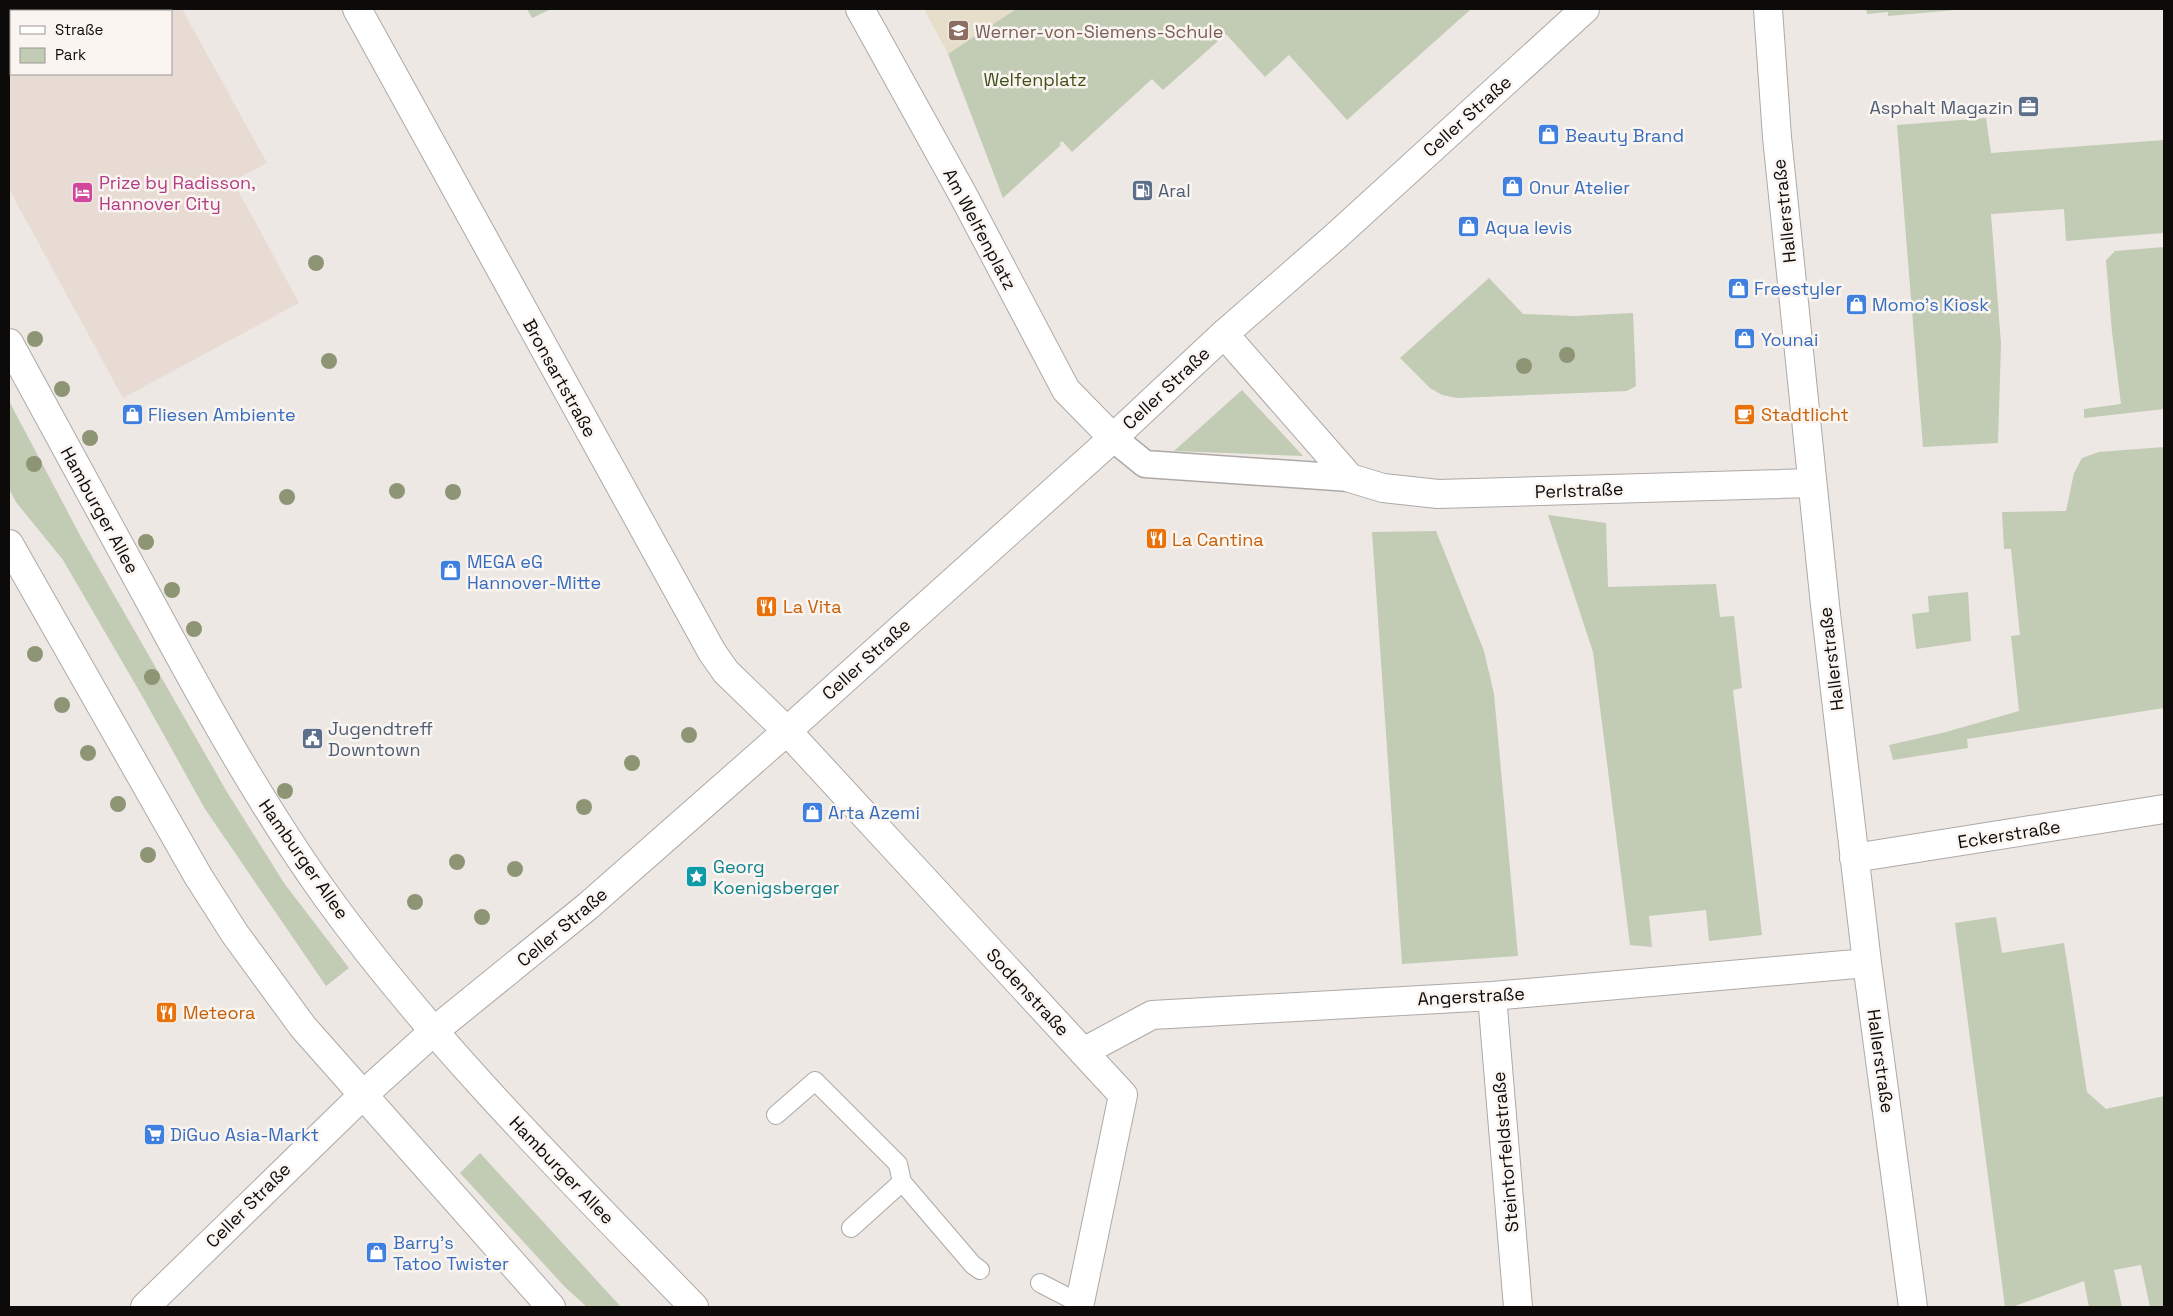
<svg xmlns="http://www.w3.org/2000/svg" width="2173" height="1316" font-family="'Space Grotesk',sans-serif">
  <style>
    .built { fill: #e7dbd3 }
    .education { fill: #e7dec9 }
    .green { fill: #c2cbb4 }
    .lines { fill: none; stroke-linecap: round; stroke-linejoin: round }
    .service-casing { stroke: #aea9a6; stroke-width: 20 }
    .pedestrian-casing { stroke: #aea9a6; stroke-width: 29 }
    .minor-casing { stroke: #aea9a6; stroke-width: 30 }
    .tertiary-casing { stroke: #aea9a6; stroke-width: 30 }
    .secondary-casing { stroke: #aea9a6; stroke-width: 30 }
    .service { stroke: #fff; stroke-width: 18 }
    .pedestrian { stroke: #fff; stroke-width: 26 }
    .minor { stroke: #fff; stroke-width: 28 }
    .tertiary { stroke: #fff; stroke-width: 28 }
    .secondary { stroke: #fff; stroke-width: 28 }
    .tree { fill: #8e9574 }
    .labels { text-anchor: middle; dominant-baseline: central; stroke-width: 5; stroke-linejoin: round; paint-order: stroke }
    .education-label { font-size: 18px; fill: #785e54; stroke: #faf5f1; text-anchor: start }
    .park-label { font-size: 18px; fill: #415119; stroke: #faf5f1 }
    .service-label { font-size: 18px; fill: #4e5e75; stroke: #faf5f1; text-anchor: start }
    .street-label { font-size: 18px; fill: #0d0b0a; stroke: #faf5f1 }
    .shop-label { font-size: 18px; fill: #366cbe; stroke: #faf5f1; text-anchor: start }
    .hotel-label { font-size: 18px; fill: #b23c85; stroke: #faf5f1; text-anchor: start }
    .food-label { font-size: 18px; fill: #c56008; stroke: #faf5f1; text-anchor: start }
    .culture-label { font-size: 18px; fill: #0d838f; stroke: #faf5f1; text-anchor: start }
  </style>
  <rect width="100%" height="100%" fill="#ede8e4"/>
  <path class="built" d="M 9,9 L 139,9 L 141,11 L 11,11 L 11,74 L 171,74 L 171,11 L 153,11 L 157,9 L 182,9 L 267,163 L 233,181 L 299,303 L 123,398 L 9,189 Z"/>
  <path class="education" d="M 924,9 L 1016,9 L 948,54 Z"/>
  <path class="green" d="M 527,9 L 551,9 L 532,18 Z
    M 1016,9 L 1471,9 L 1347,120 L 1289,55 L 1265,77 L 1226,34 L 1163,90 L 1152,79 L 1072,152 L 1062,141 L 1059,144 L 1061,145 L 1003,198 L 948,54 Z
    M 1866,9 L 1988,9 L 1967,9 L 1888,16 L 1888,12 L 1867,14 Z
    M 1986,118 L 1991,153 L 2164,140 L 2164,233 L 2066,241 L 2064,209 L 1991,214 L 2001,344 L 1998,443 L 1923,447 L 1897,125 Z
    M 2164,247 L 2164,409 L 2084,418 L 2084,409 L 2121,404 L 2112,332 L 2106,260 L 2115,251 Z
    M 1489,278 L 1523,314 L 1574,316 L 1633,313 L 1636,386 L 1627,391 L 1457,398 L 1442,395 L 1430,388 L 1400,358 Z
    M 1242,390 L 1303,456 L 1174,451 Z
    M 9,401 L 82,539 L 227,792 L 284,883 L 349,968 L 326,986 L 205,809 L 145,701 L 63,560 L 16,502 L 9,489 Z
    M 2164,447 L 2164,708 L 1967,739 L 1968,748 L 1893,760 L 1889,745 L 1946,732 L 2019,711 L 2011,636 L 2020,635 L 2011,549 L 2004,549 L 2002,512 L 2066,511 L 2074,473 L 2082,458 L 2099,452 Z
    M 1548,515 L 1606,523 L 1608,587 L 1716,584 L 1720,617 L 1734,616 L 1742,688 L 1733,690 L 1762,935 L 1709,941 L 1706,910 L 1649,916 L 1652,947 L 1630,945 L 1593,652 Z
    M 1436,531 L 1484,651 L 1494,694 L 1518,956 L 1402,964 L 1372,532 Z
    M 1968,592 L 1971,641 L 1916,649 L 1912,614 L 1929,612 L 1928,596 Z
    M 1996,917 L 2002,953 L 2064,943 L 2087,1092 L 2106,1109 L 2164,1096 L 2164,1307 L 2150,1307 L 2141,1265 L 2114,1270 L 2122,1307 L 2089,1307 L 2084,1281 L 2012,1307 L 2005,1307 L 1955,923 Z
    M 480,1153 L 621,1307 L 587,1307 L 565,1287 L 460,1173 Z"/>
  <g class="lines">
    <defs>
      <path id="service" d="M 776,1115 L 815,1081 L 898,1164 L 902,1182 L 973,1265 L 980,1270
        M 851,1228 L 902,1182
        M 1040,1283 L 1079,1303"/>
      <path id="pedestrian" d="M 1113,438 L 1145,464 L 1350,478"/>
      <path id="minor" d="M 357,9 L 712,652 L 726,672 L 787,731 L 1123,1095 L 1079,1307
        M 860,9 L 962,193 L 1066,390 L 1113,438
        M 1768,9 L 1777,137 L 1825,605 L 1867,963 L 1913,1307
        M 1224,334 L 1350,478 L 1383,488 L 1438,494 L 1811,483
        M 1854,858 L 2164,809
        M 1492,996 L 1518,1307
        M 1083,1052 L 1152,1015 L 1492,996 L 1867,963"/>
      <path id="tertiary" d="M 145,1307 L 363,1095 L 434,1031 L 588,906 L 787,731 L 1113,438 L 1224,334 L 1335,237 L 1585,9"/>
      <path id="secondary" d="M 9,343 C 57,430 104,518 152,605 C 206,705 261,805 327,897 C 435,1046 567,1176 694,1307
        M 9,544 L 198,876 L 235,934 L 303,1027 L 551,1307"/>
    </defs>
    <use href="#service" class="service-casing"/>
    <use href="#pedestrian" class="pedestrian-casing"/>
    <use href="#minor" class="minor-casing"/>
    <use href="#tertiary" class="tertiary-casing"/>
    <use href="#secondary" class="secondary-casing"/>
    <use href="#service" class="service"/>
    <use href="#pedestrian" class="pedestrian"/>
    <use href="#minor" class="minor"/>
    <use href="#tertiary" class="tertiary"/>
    <use href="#secondary" class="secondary"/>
  </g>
  <g class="tree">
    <circle cx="316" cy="263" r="8"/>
    <circle cx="35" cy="339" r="8"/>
    <circle cx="1567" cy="355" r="8"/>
    <circle cx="329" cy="361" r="8"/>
    <circle cx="1524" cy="366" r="8"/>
    <circle cx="62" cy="389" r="8"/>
    <circle cx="90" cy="438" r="8"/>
    <circle cx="34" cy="464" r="8"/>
    <circle cx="397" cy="491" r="8"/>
    <circle cx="453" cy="492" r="8"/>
    <circle cx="287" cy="497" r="8"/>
    <circle cx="146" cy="542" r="8"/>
    <circle cx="172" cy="590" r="8"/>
    <circle cx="194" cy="629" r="8"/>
    <circle cx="35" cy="654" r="8"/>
    <circle cx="152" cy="677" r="8"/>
    <circle cx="62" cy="705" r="8"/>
    <circle cx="689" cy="735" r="8"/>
    <circle cx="88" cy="753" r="8"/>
    <circle cx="632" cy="763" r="8"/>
    <circle cx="285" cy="791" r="8"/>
    <circle cx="118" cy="804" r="8"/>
    <circle cx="584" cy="807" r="8"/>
    <circle cx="148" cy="855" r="8"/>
    <circle cx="457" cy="862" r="8"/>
    <circle cx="515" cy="869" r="8"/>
    <circle cx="415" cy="902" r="8"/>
    <circle cx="482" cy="917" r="8"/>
  </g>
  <defs>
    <symbol id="school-square" viewBox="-11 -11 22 22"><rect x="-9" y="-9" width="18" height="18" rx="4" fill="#8d6e63" stroke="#faf5f1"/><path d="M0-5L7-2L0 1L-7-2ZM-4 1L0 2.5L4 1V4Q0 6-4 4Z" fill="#fff"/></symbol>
    <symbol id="office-square" viewBox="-11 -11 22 22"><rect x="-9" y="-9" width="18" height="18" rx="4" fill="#5c6f8a" stroke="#faf5f1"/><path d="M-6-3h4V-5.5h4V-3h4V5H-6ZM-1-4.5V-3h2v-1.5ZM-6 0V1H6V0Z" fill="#fff"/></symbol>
    <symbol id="shop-square" viewBox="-11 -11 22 22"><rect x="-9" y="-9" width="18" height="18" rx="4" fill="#3f7fe0" stroke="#faf5f1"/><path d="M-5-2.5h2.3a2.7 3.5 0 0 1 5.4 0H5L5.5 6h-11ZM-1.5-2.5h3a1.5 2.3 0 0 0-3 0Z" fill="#fff"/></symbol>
    <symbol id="fuel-square" viewBox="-11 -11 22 22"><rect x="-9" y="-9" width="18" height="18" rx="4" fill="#5c6f8a" stroke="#faf5f1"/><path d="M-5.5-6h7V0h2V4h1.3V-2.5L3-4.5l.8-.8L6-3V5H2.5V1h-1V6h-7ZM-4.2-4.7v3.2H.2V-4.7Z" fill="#fff"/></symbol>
    <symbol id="hotel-square" viewBox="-11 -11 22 22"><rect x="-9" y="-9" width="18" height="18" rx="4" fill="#d1479c" stroke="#faf5f1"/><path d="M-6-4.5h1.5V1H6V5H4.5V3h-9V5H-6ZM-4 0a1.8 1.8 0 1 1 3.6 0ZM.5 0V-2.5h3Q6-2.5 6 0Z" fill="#fff"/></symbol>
    <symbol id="cafe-square" viewBox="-11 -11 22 22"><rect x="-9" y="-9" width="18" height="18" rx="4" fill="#e8710a" stroke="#faf5f1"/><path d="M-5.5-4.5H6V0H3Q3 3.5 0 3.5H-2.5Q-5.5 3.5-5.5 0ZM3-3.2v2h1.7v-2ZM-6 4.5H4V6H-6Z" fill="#fff"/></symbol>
    <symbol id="restaurant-square" viewBox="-11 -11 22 22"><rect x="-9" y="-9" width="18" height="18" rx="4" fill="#e8710a" stroke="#faf5f1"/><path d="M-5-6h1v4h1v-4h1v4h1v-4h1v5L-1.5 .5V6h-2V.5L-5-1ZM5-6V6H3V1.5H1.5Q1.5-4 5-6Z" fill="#fff"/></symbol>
    <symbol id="civic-square" viewBox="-11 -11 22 22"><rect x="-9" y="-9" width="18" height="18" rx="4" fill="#5c6f8a" stroke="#faf5f1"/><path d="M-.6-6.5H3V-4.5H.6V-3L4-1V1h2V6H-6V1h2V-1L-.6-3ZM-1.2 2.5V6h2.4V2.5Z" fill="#fff"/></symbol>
    <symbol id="sight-square" viewBox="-11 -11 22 22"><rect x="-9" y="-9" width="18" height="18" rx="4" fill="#0f9aa8" stroke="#faf5f1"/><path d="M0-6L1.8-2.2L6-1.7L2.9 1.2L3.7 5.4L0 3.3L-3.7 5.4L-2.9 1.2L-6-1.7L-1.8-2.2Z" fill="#fff"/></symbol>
    <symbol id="supermarket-square" viewBox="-11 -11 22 22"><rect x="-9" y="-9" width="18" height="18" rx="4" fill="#3f7fe0" stroke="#faf5f1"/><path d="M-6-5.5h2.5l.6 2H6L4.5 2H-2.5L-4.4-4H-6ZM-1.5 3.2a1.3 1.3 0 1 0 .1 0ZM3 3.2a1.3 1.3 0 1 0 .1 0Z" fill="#fff"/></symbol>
  </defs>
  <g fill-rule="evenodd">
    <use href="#school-square" x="946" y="18" width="25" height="25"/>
    <use href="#office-square" x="2016" y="94" width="25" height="25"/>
    <use href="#shop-square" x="1536" y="122" width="25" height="25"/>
    <use href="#shop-square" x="1500" y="174" width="25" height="25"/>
    <use href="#fuel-square" x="1130" y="178" width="25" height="25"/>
    <use href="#hotel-square" x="70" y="180" width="25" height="25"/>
    <use href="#shop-square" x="1456" y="214" width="25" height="25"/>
    <use href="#shop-square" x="1726" y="276" width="25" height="25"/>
    <use href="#shop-square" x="1844" y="292" width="25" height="25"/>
    <use href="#shop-square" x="1732" y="326" width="25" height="25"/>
    <use href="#shop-square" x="120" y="402" width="25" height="25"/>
    <use href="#cafe-square" x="1732" y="402" width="25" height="25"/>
    <use href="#restaurant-square" x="1144" y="526" width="25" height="25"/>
    <use href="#shop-square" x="438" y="558" width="25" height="25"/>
    <use href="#restaurant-square" x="754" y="594" width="25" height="25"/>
    <use href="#civic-square" x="300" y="726" width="25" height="25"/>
    <use href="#shop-square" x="800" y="800" width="25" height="25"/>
    <use href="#sight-square" x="684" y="864" width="25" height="25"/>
    <use href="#restaurant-square" x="154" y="1000" width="25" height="25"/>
    <use href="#supermarket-square" x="142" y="1122" width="25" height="25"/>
    <use href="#shop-square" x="364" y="1240" width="25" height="25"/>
  </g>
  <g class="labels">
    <g class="education-label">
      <text x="975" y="31">Werner-von-Siemens-Schule</text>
    </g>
    <g class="park-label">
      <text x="1035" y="79">Welfenplatz</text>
    </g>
    <g class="service-label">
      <text x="2013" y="107" text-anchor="end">Asphalt Magazin</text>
      <text x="1158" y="190">Aral</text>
      <text x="328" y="728">Jugendtreff<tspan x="328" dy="21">Downtown</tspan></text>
    </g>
    <g class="street-label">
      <text transform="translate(1467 116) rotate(-42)">Celler Straße</text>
      <text transform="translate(1784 211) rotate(-96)">Hallerstraße</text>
      <text transform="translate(980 229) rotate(62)">Am Welfenplatz</text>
      <text transform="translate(560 378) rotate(61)">Bronsartstraße</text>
      <text transform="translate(1166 388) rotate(-43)">Celler Straße</text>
      <text transform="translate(1579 490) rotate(-2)">Perlstraße</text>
      <text transform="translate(100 510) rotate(61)">Hamburger Allee</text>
      <text transform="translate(866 659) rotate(-42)">Celler Straße</text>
      <text transform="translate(1831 659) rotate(-97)">Hallerstraße</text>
      <text transform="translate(2009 834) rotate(-9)">Eckerstraße</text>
      <text transform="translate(304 859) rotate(55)">Hamburger Allee</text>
      <text transform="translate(562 927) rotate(-40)">Celler Straße</text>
      <text transform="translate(1028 992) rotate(47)">Sodenstraße</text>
      <text transform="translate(1471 996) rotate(-3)">Angerstraße</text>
      <text transform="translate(1881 1061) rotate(82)">Hallerstraße</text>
      <text transform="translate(1505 1152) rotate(-95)">Steintorfeldstraße</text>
      <text transform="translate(562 1170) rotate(46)">Hamburger Allee</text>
      <text transform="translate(248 1205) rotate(-45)">Celler Straße</text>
    </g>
    <g class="shop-label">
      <text x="1565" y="135">Beauty Brand</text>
      <text x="1529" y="187">Onur Atelier</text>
      <text x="1485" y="227">Aqua levis</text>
      <text x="1754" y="288">Freestyler</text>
      <text x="1872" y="304">Momo's Kiosk</text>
      <text x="1761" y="339">Younai</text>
      <text x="148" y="414">Fliesen Ambiente</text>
      <text x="467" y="561">MEGA eG<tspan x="467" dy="21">Hannover-Mitte</tspan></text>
      <text x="828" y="812">Arta Azemi</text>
      <text x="170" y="1134">DiGuo Asia-Markt</text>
      <text x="393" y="1242">Barry's<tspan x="393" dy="21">Tatoo Twister</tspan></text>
    </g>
    <g class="hotel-label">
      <text x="99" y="182">Prize by Radisson,<tspan x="99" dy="21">Hannover City</tspan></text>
    </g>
    <g class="food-label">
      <text x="1761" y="414">Stadtlicht</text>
      <text x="1172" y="539">La Cantina</text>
      <text x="783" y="606">La Vita</text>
      <text x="183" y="1012">Meteora</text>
    </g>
    <g class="culture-label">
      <text x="713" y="866">Georg<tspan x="713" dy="21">Koenigsberger</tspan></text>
    </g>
  </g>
  <rect width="2173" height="1316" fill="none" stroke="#0d0b0a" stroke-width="20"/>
  <rect x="10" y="10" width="162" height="65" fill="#faf5f1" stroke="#9b9795"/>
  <rect x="20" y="26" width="25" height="8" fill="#ffffff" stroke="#9b9795"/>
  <text x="55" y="35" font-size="15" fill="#0d0b0a">Straße</text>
  <rect x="20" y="48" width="25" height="15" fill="#c2cbb4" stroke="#9b9795"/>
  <text x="55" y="60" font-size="15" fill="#0d0b0a">Park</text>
</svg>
